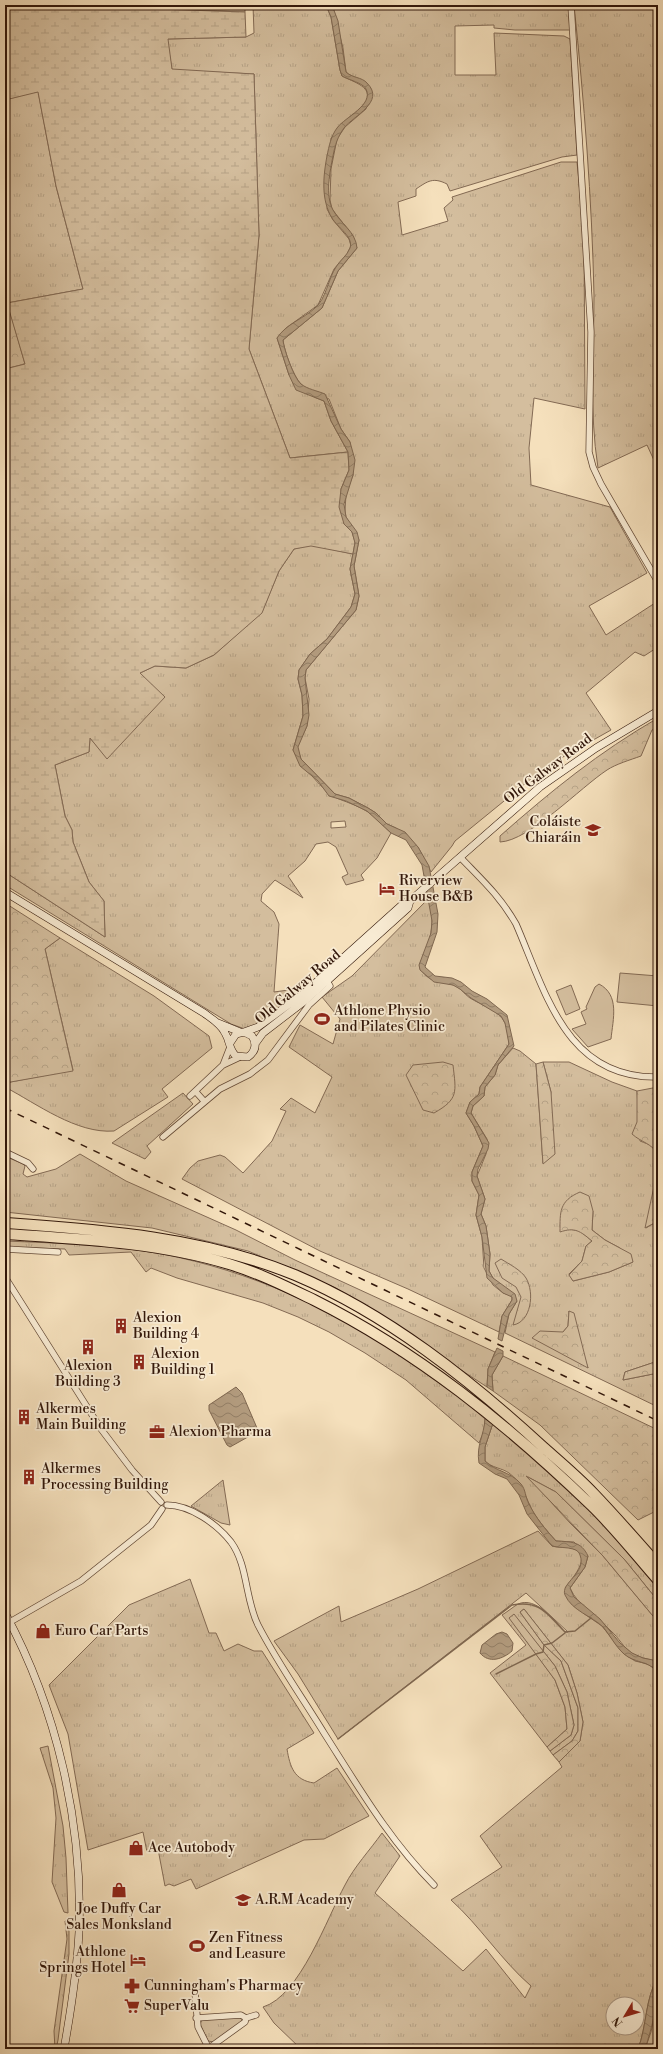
<svg xmlns="http://www.w3.org/2000/svg" width="663" height="2054" font-family="'Libre Bodoni',serif">
  <style>
    .grass { fill: url(#grass-tufts); stroke: #836a54; fill-rule: evenodd }
    .forest { fill: url(#forest-crowns); stroke: #836a54 }
    .wetland { fill: url(#wetland-marsh); stroke: #836a54 }
    .garden { fill: #d4be9e; stroke: #836a54 }
    .water { fill: url(#water-waves); stroke: #7f6750 }
    .lines { fill: none; stroke-linecap: round; stroke-linejoin: round }
    .stream { stroke: #7f6750; stroke-width: 1.5 }
    .street-casing { stroke: #634936; stroke-width: 7 }
    .secondary-casing { stroke: #32170a; stroke-width: 8 }
    .highway-casing { stroke: #32170a; stroke-width: 12 }
    .street { stroke: #f8ebd3; stroke-width: 5.5 }
    .secondary { stroke: #f8ebd3; stroke-width: 7 }
    .highway { stroke: #f5e0bc; stroke-width: 10 }
    .rail { stroke: #32170a; stroke-width: 1.5; stroke-dasharray: 7 7; stroke-linecap: butt }
    .labels { text-anchor: middle; dominant-baseline: central; stroke-width: 3.5; stroke-linejoin: round; paint-order: stroke }
    .street-label { font-size: 14px; fill: #32170a; stroke: #f8ebd3 }
    .poi-label { font-size: 14px; fill: #32170a; stroke: #f8ebd3; text-anchor: start }
  </style>
  <defs>
    <pattern id="grass-tufts" width="24" height="20" patternUnits="userSpaceOnUse"><rect width="24" height="20" fill="#d4be9e"/><path d="M3 7l-1-3M5 7V3M7 7l1-3M15 17l-1-3M17 17v-4M19 17l1-3" fill="none" stroke="#b6a387"/></pattern>
    <pattern id="forest-crowns" width="20" height="18" patternUnits="userSpaceOnUse"><rect width="20" height="18" fill="#d4be9e"/><path d="M2 6a3 3 0 1 1 6 0M12 15a3 3 0 1 1 6 0" fill="none" stroke="#b6a387"/></pattern>
    <pattern id="wetland-marsh" width="20" height="14" patternUnits="userSpaceOnUse"><rect width="20" height="14" fill="#d4be9e"/><path d="M1 5h8M5 5V1M11 12h8M15 12V8" fill="none" stroke="#b6a387"/></pattern>
    <pattern id="water-waves" width="16" height="10" patternUnits="userSpaceOnUse"><rect width="16" height="10" fill="#b39c7f"/><path d="M0 5q4-4 8 0t8 0" fill="none" stroke="#927e66"/></pattern>
  </defs>
  <rect width="100%" height="100%" fill="#f5e0bc"/>
  <filter id="stains"><feTurbulence type="fractalNoise" baseFrequency=".005" numOctaves="4"/><feColorMatrix values="0 0 0 0 .2 0 0 0 0 .09 0 0 0 0 .02 0 0 0 .5 -.17"/></filter>
  <radialGradient id="worn" r=".72"><stop offset=".6" stop-color="#630" stop-opacity="0"/><stop offset="1" stop-color="#630" stop-opacity=".3"/></radialGradient>
  <path class="grass" d="M 5,5 L 9,5 L 5,36 Z
    M 126,5 L 245,5 L 245,12 L 125,8 Z
    M 253,5 L 326,5 L 331,17 L 340,70 L 342,76 C 353,82 375,87 365,103 L 331,138 L 327,209 L 333,220 L 349,239 L 351,246 L 347,254 L 334,269 L 318,305 L 286,328 L 277,338 L 289,375 L 314,397 L 324,401 L 331,421 L 348,452 L 290,458 L 249,349 L 259,235 L 254,74 L 172,70 L 167,39 L 246,37 L 254,33 Z
    M 332,5 L 568,5 L 570,30 L 515,30 L 494,28 L 494,25 L 455,26 L 455,75 L 496,75 L 494,33 L 564,36 L 570,39 L 577,155 L 562,157 L 450,191 L 447,184 C 433,177 428,181 416,189 L 416,196 L 398,202 L 402,235 L 448,221 L 444,208 L 453,200 L 452,197 L 561,162 L 577,162 L 584,236 L 585,409 L 534,398 L 529,448 L 531,485 L 610,507 L 647,573 L 589,606 L 606,635 L 658,601 L 658,647 L 644,656 L 635,652 L 586,693 L 611,730 L 547,766 L 455,841 L 452,846 L 431,872 L 418,847 L 396,828 L 387,824 L 376,813 L 368,808 L 349,798 L 335,794 L 301,759 L 297,747 L 307,726 L 309,699 L 305,678 L 306,670 L 356,610 L 359,596 L 354,566 L 359,540 L 346,517 L 345,511 L 346,494 L 353,475 L 350,442 L 341,429 L 329,399 C 321,395 307,390 301,384 C 293,376 284,350 283,340 L 322,308 L 338,271 L 357,248 L 353,236 L 332,209 L 330,200 L 331,169 L 337,139 L 345,127 L 366,109 L 371,89 C 365,78 354,80 346,72 L 343,48 Z
    M 574,5 L 658,5 L 658,469 L 647,445 L 598,468 C 589,411 594,353 594,295 C 592,200 584,100 574,5 Z
    M 38,91 L 56,186 L 83,289 L 7,303 L 5,294 L 5,100 Z
    M 311,545 L 353,554 L 350,569 L 355,594 L 351,607 L 327,639 L 310,654 L 299,670 L 298,679 L 302,695 L 303,716 L 293,750 C 303,765 322,792 339,799 C 349,803 359,806 368,812 C 377,818 383,826 391,833 L 377,858 L 361,875 L 364,880 L 346,885 L 342,877 L 348,874 L 336,847 L 328,842 L 316,844 L 305,861 L 288,876 L 303,898 L 275,880 L 262,894 L 261,901 L 274,912 L 279,924 L 274,992 L 296,989 L 300,993 L 263,1022 L 245,1029 L 231,1024 L 5,885 L 5,872 L 105,937 L 104,901 L 89,882 L 73,842 L 72,830 L 65,816 L 55,765 L 89,752 L 90,738 L 107,758 L 140,673 L 155,666 L 186,668 L 214,655 L 262,612 L 279,571 L 294,549 ZM 345,821 L 346,827 L 331,828 L 331,822 Z
    M 428,899 C 435,917 432,935 425,953 C 423,958 417,965 421,970 C 430,983 440,981 453,985 C 460,987 464,994 470,998 C 481,1005 499,1010 505,1023 C 508,1029 508,1037 509,1044 L 480,1087 L 479,1094 L 470,1102 L 466,1113 L 474,1126 L 483,1146 L 472,1172 L 472,1181 L 479,1195 L 476,1215 L 482,1237 L 484,1268 L 493,1285 L 503,1293 L 512,1296 L 512,1300 L 502,1316 L 499,1332 L 408,1289 L 320,1251 L 182,1179 L 190,1168 L 198,1161 L 220,1155 L 225,1157 L 243,1173 L 272,1141 L 286,1111 L 280,1109 L 291,1098 L 315,1113 L 332,1077 L 289,1047 L 300,1025 L 333,1044 L 340,1019 L 322,997 L 352,976 Z
    M 60,938 L 154,996 L 209,1036 L 212,1048 L 162,1089 L 168,1097 L 114,1131 C 77,1134 37,1104 5,1087 L 5,1083 L 73,1070 L 45,949 Z
    M 513,1048 L 520,1051 L 536,1064 L 543,1163 L 551,1092 L 543,1062 L 569,1062 L 612,1082 L 637,1091 L 640,1141 C 644,1143 651,1144 654,1148 C 663,1161 649,1211 646,1228 L 658,1221 L 658,1361 L 625,1372 L 623,1380 L 658,1373 L 658,1407 L 505,1333 L 509,1314 L 517,1301 L 493,1278 L 489,1271 L 490,1254 L 486,1226 L 481,1214 L 485,1199 L 477,1176 L 486,1154 L 487,1139 L 471,1113 L 473,1106 L 484,1096 L 485,1087 L 495,1075 L 498,1065 ZM 593,1211 L 592,1230 L 605,1240 L 620,1248 L 633,1262 L 609,1272 L 573,1281 L 569,1274 L 582,1261 L 586,1246 L 592,1241 L 580,1231 L 569,1229 ZM 569,1311 L 588,1368 L 563,1332 L 568,1326 Z
    M 183,1093 L 193,1104 L 147,1146 L 151,1152 L 145,1159 L 112,1143 Z
    M 80,1154 L 126,1181 L 236,1230 L 295,1260 L 495,1352 L 488,1369 L 487,1387 L 336,1288 L 248,1251 L 152,1228 L 5,1212 L 5,1156 L 23,1164 L 25,1166 L 23,1174 L 27,1177 L 56,1169 Z
    M 5,1241 C 56,1243 112,1245 162,1254 C 251,1271 330,1308 405,1358 C 434,1378 458,1395 485,1419 L 484,1431 L 479,1443 L 406,1380 L 365,1353 L 329,1332 L 298,1317 L 263,1303 L 177,1278 L 151,1268 L 146,1272 L 131,1252 L 69,1255 L 65,1249 L 5,1247 Z
    M 493,1423 C 553,1472 609,1526 658,1586 L 658,1601 L 624,1559 L 556,1492 L 528,1477 L 570,1523 L 603,1556 L 658,1622 L 658,1664 C 651,1658 641,1659 632,1654 C 623,1647 619,1638 611,1631 C 597,1617 578,1606 570,1588 L 585,1567 L 588,1556 L 574,1542 L 556,1541 C 548,1532 540,1523 533,1512 C 526,1499 523,1483 509,1473 C 502,1468 492,1468 485,1461 L 485,1447 Z
    M 223,1480 L 230,1525 L 221,1523 L 191,1506 Z
    M 538,1531 L 552,1546 C 559,1548 567,1546 574,1549 C 593,1556 571,1580 565,1588 L 583,1613 L 602,1626 L 623,1653 L 635,1661 L 648,1664 L 658,1672 L 658,1977 C 645,1998 647,2026 638,2049 L 301,2049 L 274,2023 L 263,2007 C 300,1996 327,1918 345,1885 C 354,1867 370,1850 382,1833 L 400,1856 L 375,1893 L 463,1971 L 486,1949 L 525,1998 L 531,1986 C 501,1960 480,1926 451,1900 L 502,1867 L 480,1836 L 562,1767 L 559,1762 L 580,1741 L 583,1722 L 577,1693 L 568,1665 L 524,1609 L 520,1612 L 544,1645 L 561,1661 L 578,1708 L 578,1731 L 572,1741 L 553,1755 L 550,1751 L 571,1735 L 574,1725 L 567,1692 L 555,1666 L 514,1615 L 510,1618 L 555,1680 L 565,1707 L 567,1729 L 547,1747 L 490,1673 L 526,1645 L 502,1615 C 507,1612 513,1607 518,1604 C 536,1596 555,1621 565,1632 L 568,1632 L 526,1593 L 338,1739 L 298,1674 L 274,1641 L 339,1606 L 341,1622 L 418,1589 ZM 613,2004 L 637,2004 L 637,2028 L 613,2028 Z
    M 190,1579 L 209,1633 L 216,1633 L 224,1651 L 238,1644 L 254,1651 L 262,1651 L 314,1733 L 287,1749 C 290,1767 294,1780 314,1783 L 337,1768 L 369,1816 L 324,1839 L 304,1840 L 196,1889 L 191,1879 L 174,1886 L 169,1884 L 165,1886 L 158,1849 L 147,1852 L 143,1832 L 88,1850 L 68,1734 L 49,1685 L 129,1605 Z
    M 48,1746 L 63,1826 L 66,1858 L 68,1913 L 64,1912 L 52,1882 L 56,1818 L 53,1788 L 40,1748 Z
    M 65,1921 L 69,1921 L 69,1954 L 58,2040 L 56,2049 L 55,2049 L 54,2031 L 67,1939 Z
    M 658,1997 L 658,2049 L 645,2049 L 651,2032 Z
    M 238,2017 L 242,2018 L 242,2021 L 214,2042 L 208,2041 L 200,2024 L 202,2020 Z"/>
  <path class="forest" d="M 5,294 L 25,364 L 5,369 Z
    M 658,718 L 658,727 L 652,730 L 641,756 C 630,760 616,764 607,770 C 581,787 529,841 500,842 L 500,836 C 551,791 599,752 658,718 Z
    M 5,903 L 60,938 L 45,949 L 73,1071 L 5,1083 Z
    M 443,1062 L 453,1065 C 456,1092 459,1099 434,1113 L 423,1110 L 406,1075 L 413,1065 Z
    M 543,1062 L 551,1092 L 555,1154 L 543,1164 L 536,1064 Z
    M 658,1087 L 658,1155 C 652,1143 642,1143 632,1134 L 637,1122 L 637,1091 Z
    M 658,1168 L 658,1221 L 645,1228 Z
    M 580,1192 L 589,1196 L 593,1211 L 592,1230 L 605,1240 L 631,1254 L 633,1262 L 609,1272 L 573,1281 L 569,1275 L 582,1261 L 586,1246 L 592,1241 C 580,1231 575,1227 560,1232 C 560,1212 559,1201 580,1192 Z
    M 501,1259 C 509,1264 521,1270 526,1278 C 535,1293 531,1322 513,1325 L 521,1297 L 516,1287 L 502,1278 L 495,1263 Z
    M 569,1311 L 574,1313 L 588,1368 L 532,1338 L 540,1331 L 563,1332 L 568,1326 Z
    M 503,1356 L 658,1430 L 658,1510 L 638,1520 L 540,1425 L 493,1391 L 492,1375 Z
    M 658,1361 L 658,1373 L 623,1380 L 625,1372 Z
    M 526,1476 L 556,1492 L 624,1559 L 658,1601 L 658,1622 L 603,1556 Z
    M 524,1609 L 568,1665 L 577,1693 L 583,1722 L 580,1741 L 559,1762 L 553,1755 L 572,1741 L 578,1731 L 578,1708 L 561,1661 L 544,1645 L 520,1612 Z
    M 514,1614 L 555,1666 L 567,1692 L 574,1725 L 571,1735 L 550,1751 L 547,1747 L 567,1729 L 565,1707 L 555,1680 L 509,1618 Z"/>
  <path class="wetland" d="M 9,5 L 126,5 L 126,8 L 245,12 L 246,37 L 168,39 L 172,69 L 254,74 L 259,235 L 249,349 L 290,458 L 348,452 L 349,470 L 341,489 L 344,524 L 352,532 L 355,542 L 353,554 L 311,546 L 294,549 L 279,571 L 262,613 L 214,655 L 186,668 L 155,666 L 140,673 L 165,697 L 107,759 L 90,738 L 89,752 L 55,765 L 65,816 L 72,830 L 73,842 L 89,882 L 104,901 L 105,937 L 5,872 L 5,369 L 25,364 L 7,303 L 83,289 L 56,186 L 38,92 L 5,100 L 5,36 Z"/>
  <path class="garden" d="M 620,973 L 658,976 L 658,1006 L 617,1002 Z
    M 599,984 C 620,995 613,1019 611,1039 L 588,1047 L 572,1029 L 586,1024 L 581,1012 L 587,1009 L 586,1007 L 595,987 Z
    M 571,985 L 580,1009 L 566,1015 L 556,991 Z"/>
  <path class="water" d="M 326,5 L 332,5 L 338,21 L 346,72 C 352,78 362,77 367,83 C 386,102 353,116 344,128 C 338,136 335,145 333,156 C 330,171 325,196 333,210 C 340,223 356,232 357,248 L 338,271 L 322,308 L 283,340 C 284,350 294,378 301,384 C 307,389 318,391 325,394 L 341,429 L 350,442 L 355,460 L 353,475 L 344,504 L 346,517 L 357,532 L 359,540 L 354,566 L 359,596 L 356,610 L 306,670 L 305,678 L 309,715 L 307,726 L 298,747 L 301,759 L 335,794 L 349,798 L 368,808 L 376,813 L 387,824 L 405,832 L 418,847 L 429,866 L 438,914 L 437,932 L 425,967 L 435,976 L 452,978 L 461,982 L 472,991 L 487,999 L 507,1015 L 514,1046 L 498,1065 L 495,1075 L 485,1087 L 484,1096 L 473,1106 L 471,1113 L 489,1143 L 488,1149 L 478,1169 L 477,1176 L 485,1199 L 481,1214 L 486,1226 L 490,1254 L 489,1271 L 493,1278 L 515,1294 L 517,1301 L 509,1314 L 502,1341 L 498,1339 L 502,1316 L 512,1300 L 512,1297 L 503,1293 L 487,1278 L 482,1237 L 476,1215 L 479,1195 L 472,1181 L 472,1172 L 483,1146 L 474,1126 L 466,1113 L 470,1102 L 479,1094 L 480,1087 L 509,1044 L 505,1023 L 501,1016 L 471,998 L 460,989 L 453,985 L 434,982 L 420,970 L 419,965 L 431,933 L 432,921 L 422,865 L 406,840 L 391,833 L 367,811 L 346,801 L 329,796 L 318,781 L 300,766 L 293,750 L 303,716 L 302,695 L 298,679 L 299,670 L 310,654 L 327,639 L 351,607 L 355,594 L 350,569 L 355,543 L 352,532 L 344,524 L 339,507 L 341,489 L 349,470 L 348,452 L 331,421 L 324,401 L 296,390 L 289,375 L 277,338 C 286,324 303,319 315,308 C 326,299 328,279 336,267 C 340,260 347,256 350,248 C 354,237 337,227 332,218 C 321,200 323,177 327,156 C 329,146 331,136 337,128 C 345,117 374,105 366,89 C 363,83 349,80 342,76 L 340,70 L 331,17 Z
    M 497,1348 L 503,1351 L 503,1356 L 492,1375 L 493,1391 L 487,1387 L 488,1369 Z
    M 236,1387 L 242,1393 L 257,1428 L 255,1433 L 230,1447 L 227,1445 L 209,1410 L 209,1405 Z
    M 485,1419 L 493,1423 L 485,1447 L 485,1461 C 496,1472 510,1471 521,1484 C 526,1490 525,1497 529,1504 C 536,1518 545,1529 556,1541 C 571,1542 581,1541 588,1556 L 585,1567 L 570,1588 L 574,1597 L 600,1619 L 620,1643 L 632,1653 L 643,1658 L 653,1660 L 658,1664 L 658,1672 C 649,1661 634,1663 624,1654 C 615,1646 610,1635 603,1627 C 592,1616 572,1611 565,1595 C 560,1583 587,1573 580,1555 C 579,1552 577,1550 573,1549 C 567,1547 559,1548 552,1546 L 527,1514 L 519,1495 L 507,1479 L 495,1474 L 479,1463 C 476,1445 484,1436 485,1419 Z
    M 502,1632 L 507,1634 L 513,1643 L 512,1651 C 503,1659 489,1664 480,1653 L 482,1645 L 496,1634 Z
    M 658,1977 C 658,2002 653,2025 645,2049 L 638,2049 C 647,2026 645,1998 658,1977 Z"/>
  <g class="lines">
    <path class="stream" d="M 496,1674 L 536,1654 L 543,1652 L 544,1645 L 552,1643 L 565,1633
      M 338,1739 L 512,1605 C 541,1600 547,1614 565,1632 L 575,1631 L 591,1618"/>
    <defs>
      <path id="street" d="M 571,5 L 591,332 L 589,452 L 593,467 L 601,484 L 658,582
        M 460,857 C 482,880 500,896 516,924 C 546,993 566,1079 658,1077
        M 223,1065 L 230,1047
        M 196,1092 L 204,1101
        M 190,1096 L 223,1065 L 240,1057
        M 163,1137 L 220,1089 L 250,1074 L 268,1060 L 309,1005 L 330,986 L 327,981
        M 5,1152 L 28,1163 L 33,1169
        M 5,1249 L 58,1252
        M 5,1277 L 101,1429 L 132,1470 L 161,1502
        M 167,1505 C 190,1505 217,1524 231,1542 C 248,1565 245,1599 258,1625 C 277,1662 302,1697 324,1733 C 358,1786 389,1840 434,1885
        M 10,1622 L 81,1581 L 151,1525 L 162,1509
        M 195,1992 L 198,2027 L 209,2049
        M 196,2018 L 241,2015 L 246,2018 L 245,2022 L 209,2048
        M 246,2018 L 256,2015"/>
      <path id="secondary" d="M 5,892 L 204,1013 C 212,1019 221,1024 225,1033 C 230,1041 229,1050 236,1056 L 248,1057 C 256,1051 257,1044 252,1036 L 244,1032 L 236,1034 L 230,1043
        M 218,1023 L 240,1032
        M 244,1032 L 258,1027 L 303,994 L 404,903 L 410,901 L 540,787 L 596,748 L 658,711
        M 255,1044 L 263,1033 L 306,1000 L 408,908 L 410,901
        M 5,1613 C 57,1709 83,1823 79,1932 C 77,1971 71,2010 64,2049"/>
      <path id="highway" d="M 5,1223 C 103,1230 203,1237 295,1275 C 387,1314 469,1379 543,1447 C 560,1462 578,1477 594,1494 C 616,1517 637,1541 658,1565
        M 5,1234 C 80,1239 157,1242 229,1264 C 259,1273 287,1287 314,1300 C 418,1352 508,1425 591,1505 C 615,1528 636,1555 658,1580"/>
    </defs>
    <use href="#street" class="street-casing"/>
    <use href="#secondary" class="secondary-casing"/>
    <use href="#highway" class="highway-casing"/>
    <use href="#street" class="street"/>
    <use href="#secondary" class="secondary"/>
    <use href="#highway" class="highway"/>
    <path class="rail" d="M 5,1108 L 658,1421"/>
  </g>
  <defs>
    <symbol id="school-bare" viewBox="-9 -9 18 18"><path d="M0-5L7-2L0 1L-7-2ZM-4 1L0 2.5L4 1V4Q0 6-4 4Z" fill="#8f2418" stroke="#f8ebd3" stroke-width="2.5" paint-order="stroke"/></symbol>
    <symbol id="hotel-bare" viewBox="-9 -9 18 18"><path d="M-6-4.5h1.5V1H6V5H4.5V3h-9V5H-6ZM-4 0a1.8 1.8 0 1 1 3.6 0ZM.5 0V-2.5h3Q6-2.5 6 0Z" fill="#8f2418" stroke="#f8ebd3" stroke-width="2.5" paint-order="stroke"/></symbol>
    <symbol id="stadium-bare" viewBox="-9 -9 18 18"><path d="M0-5a6.5 5 0 1 0 0 10a6.5 5 0 1 0 0-10ZM-3.5-1.8h7v3.6h-7Z" fill="#8f2418" stroke="#f8ebd3" stroke-width="2.5" paint-order="stroke"/></symbol>
    <symbol id="building-bare" viewBox="-9 -9 18 18"><path d="M-4-6H4V6H1V3H-1V6H-4ZM-2.5-4.3h1.7v1.8h-1.7ZM.8-4.3h1.7v1.8H.8ZM-2.5-1h1.7V.8h-1.7ZM.8-1h1.7V.8H.8Z" fill="#8f2418" stroke="#f8ebd3" stroke-width="2.5" paint-order="stroke"/></symbol>
    <symbol id="office-bare" viewBox="-9 -9 18 18"><path d="M-6-3h4V-5.5h4V-3h4V5H-6ZM-1-4.5V-3h2v-1.5ZM-6 0V1H6V0Z" fill="#8f2418" stroke="#f8ebd3" stroke-width="2.5" paint-order="stroke"/></symbol>
    <symbol id="shop-bare" viewBox="-9 -9 18 18"><path d="M-5-2.5h2.3a2.7 3.5 0 0 1 5.4 0H5L5.5 6h-11ZM-1.5-2.5h3a1.5 2.3 0 0 0-3 0Z" fill="#8f2418" stroke="#f8ebd3" stroke-width="2.5" paint-order="stroke"/></symbol>
    <symbol id="university-bare" viewBox="-9 -9 18 18"><path d="M0-5L7-2L0 1L-7-2ZM-4 1L0 2.5L4 1V4Q0 6-4 4Z" fill="#8f2418" stroke="#f8ebd3" stroke-width="2.5" paint-order="stroke"/></symbol>
    <symbol id="pharmacy-bare" viewBox="-9 -9 18 18"><path d="M-2-6h4v4h4v4h-4v4h-4v-4h-4v-4h4Z" fill="#8f2418" stroke="#f8ebd3" stroke-width="2.5" paint-order="stroke"/></symbol>
    <symbol id="supermarket-bare" viewBox="-9 -9 18 18"><path d="M-6-5.5h2.5l.6 2H6L4.5 2H-2.5L-4.4-4H-6ZM-1.5 3.2a1.3 1.3 0 1 0 .1 0ZM3 3.2a1.3 1.3 0 1 0 .1 0Z" fill="#8f2418" stroke="#f8ebd3" stroke-width="2.5" paint-order="stroke"/></symbol>
  </defs>
  <g fill-rule="evenodd">
    <use href="#school-bare" x="582" y="819" width="22" height="22"/>
    <use href="#hotel-bare" x="376" y="878" width="22" height="22"/>
    <use href="#stadium-bare" x="311" y="1008" width="22" height="22"/>
    <use href="#building-bare" x="110" y="1315" width="22" height="22"/>
    <use href="#building-bare" x="77" y="1336" width="22" height="22"/>
    <use href="#building-bare" x="128" y="1351" width="22" height="22"/>
    <use href="#building-bare" x="13" y="1406" width="22" height="22"/>
    <use href="#office-bare" x="146" y="1421" width="22" height="22"/>
    <use href="#building-bare" x="18" y="1466" width="22" height="22"/>
    <use href="#shop-bare" x="32" y="1620" width="22" height="22"/>
    <use href="#shop-bare" x="125" y="1837" width="22" height="22"/>
    <use href="#shop-bare" x="108" y="1879" width="22" height="22"/>
    <use href="#university-bare" x="232" y="1889" width="22" height="22"/>
    <use href="#stadium-bare" x="186" y="1935" width="22" height="22"/>
    <use href="#hotel-bare" x="127" y="1949" width="22" height="22"/>
    <use href="#pharmacy-bare" x="121" y="1975" width="22" height="22"/>
    <use href="#supermarket-bare" x="121" y="1995" width="22" height="22"/>
  </g>
  <g class="labels">
    <g class="street-label">
      <text transform="translate(548 769) rotate(-37)">Old Galway Road</text>
      <text transform="translate(298 987) rotate(-40)">Old Galway Road</text>
    </g>
    <g class="poi-label">
      <text x="581" y="822" text-anchor="end">Coláiste<tspan x="581" dy="16">Chiaráin</tspan></text>
      <text x="399" y="881">Riverview<tspan x="399" dy="16">House B&amp;B</tspan></text>
      <text x="334" y="1011">Athlone Physio<tspan x="334" dy="16">and Pilates Clinic</tspan></text>
      <text x="133" y="1318">Alexion<tspan x="133" dy="16">Building 4</tspan></text>
      <text x="151" y="1354">Alexion<tspan x="151" dy="16">Building 1</tspan></text>
      <text x="88" y="1366" text-anchor="middle">Alexion<tspan x="88" dy="16">Building 3</tspan></text>
      <text x="36" y="1409">Alkermes<tspan x="36" dy="16">Main Building</tspan></text>
      <text x="169" y="1432">Alexion Pharma</text>
      <text x="41" y="1469">Alkermes<tspan x="41" dy="16">Processing Building</tspan></text>
      <text x="55" y="1631">Euro Car Parts</text>
      <text x="148" y="1848">Ace Autobody</text>
      <text x="255" y="1900">A.R.M Academy</text>
      <text x="119" y="1909" text-anchor="middle">Joe Duffy Car<tspan x="119" dy="16">Sales Monksland</tspan></text>
      <text x="209" y="1938">Zen Fitness<tspan x="209" dy="16">and Leasure</tspan></text>
      <text x="126" y="1952" text-anchor="end">Athlone<tspan x="126" dy="16">Springs Hotel</tspan></text>
      <text x="144" y="1986">Cunningham's Pharmacy</text>
      <text x="144" y="2006">SuperValu</text>
    </g>
  </g>
  <rect width="663" height="2054" fill="none" stroke="#f5e0bc" stroke-width="20"/>
  <rect x="6" y="6" width="651" height="2042" fill="none" stroke="#32170a" stroke-width="2"/>
  <rect x="10" y="10" width="643" height="2034" fill="none" stroke="#32170a"/>
  <g transform="translate(625 2016) rotate(232)"><circle r="19" fill="#f8ebd3" stroke="#a99683"/>
  <path d="M0-3L7 15L0 10L-7 15Z" fill="#8f2418"/>
  <text y="-6" font-size="11" font-weight="bold" text-anchor="middle" fill="#32170a">N</text>
  </g>
  <rect width="100%" height="100%" filter="url(#stains)"/>
  <rect width="100%" height="100%" fill="url(#worn)"/>
</svg>
